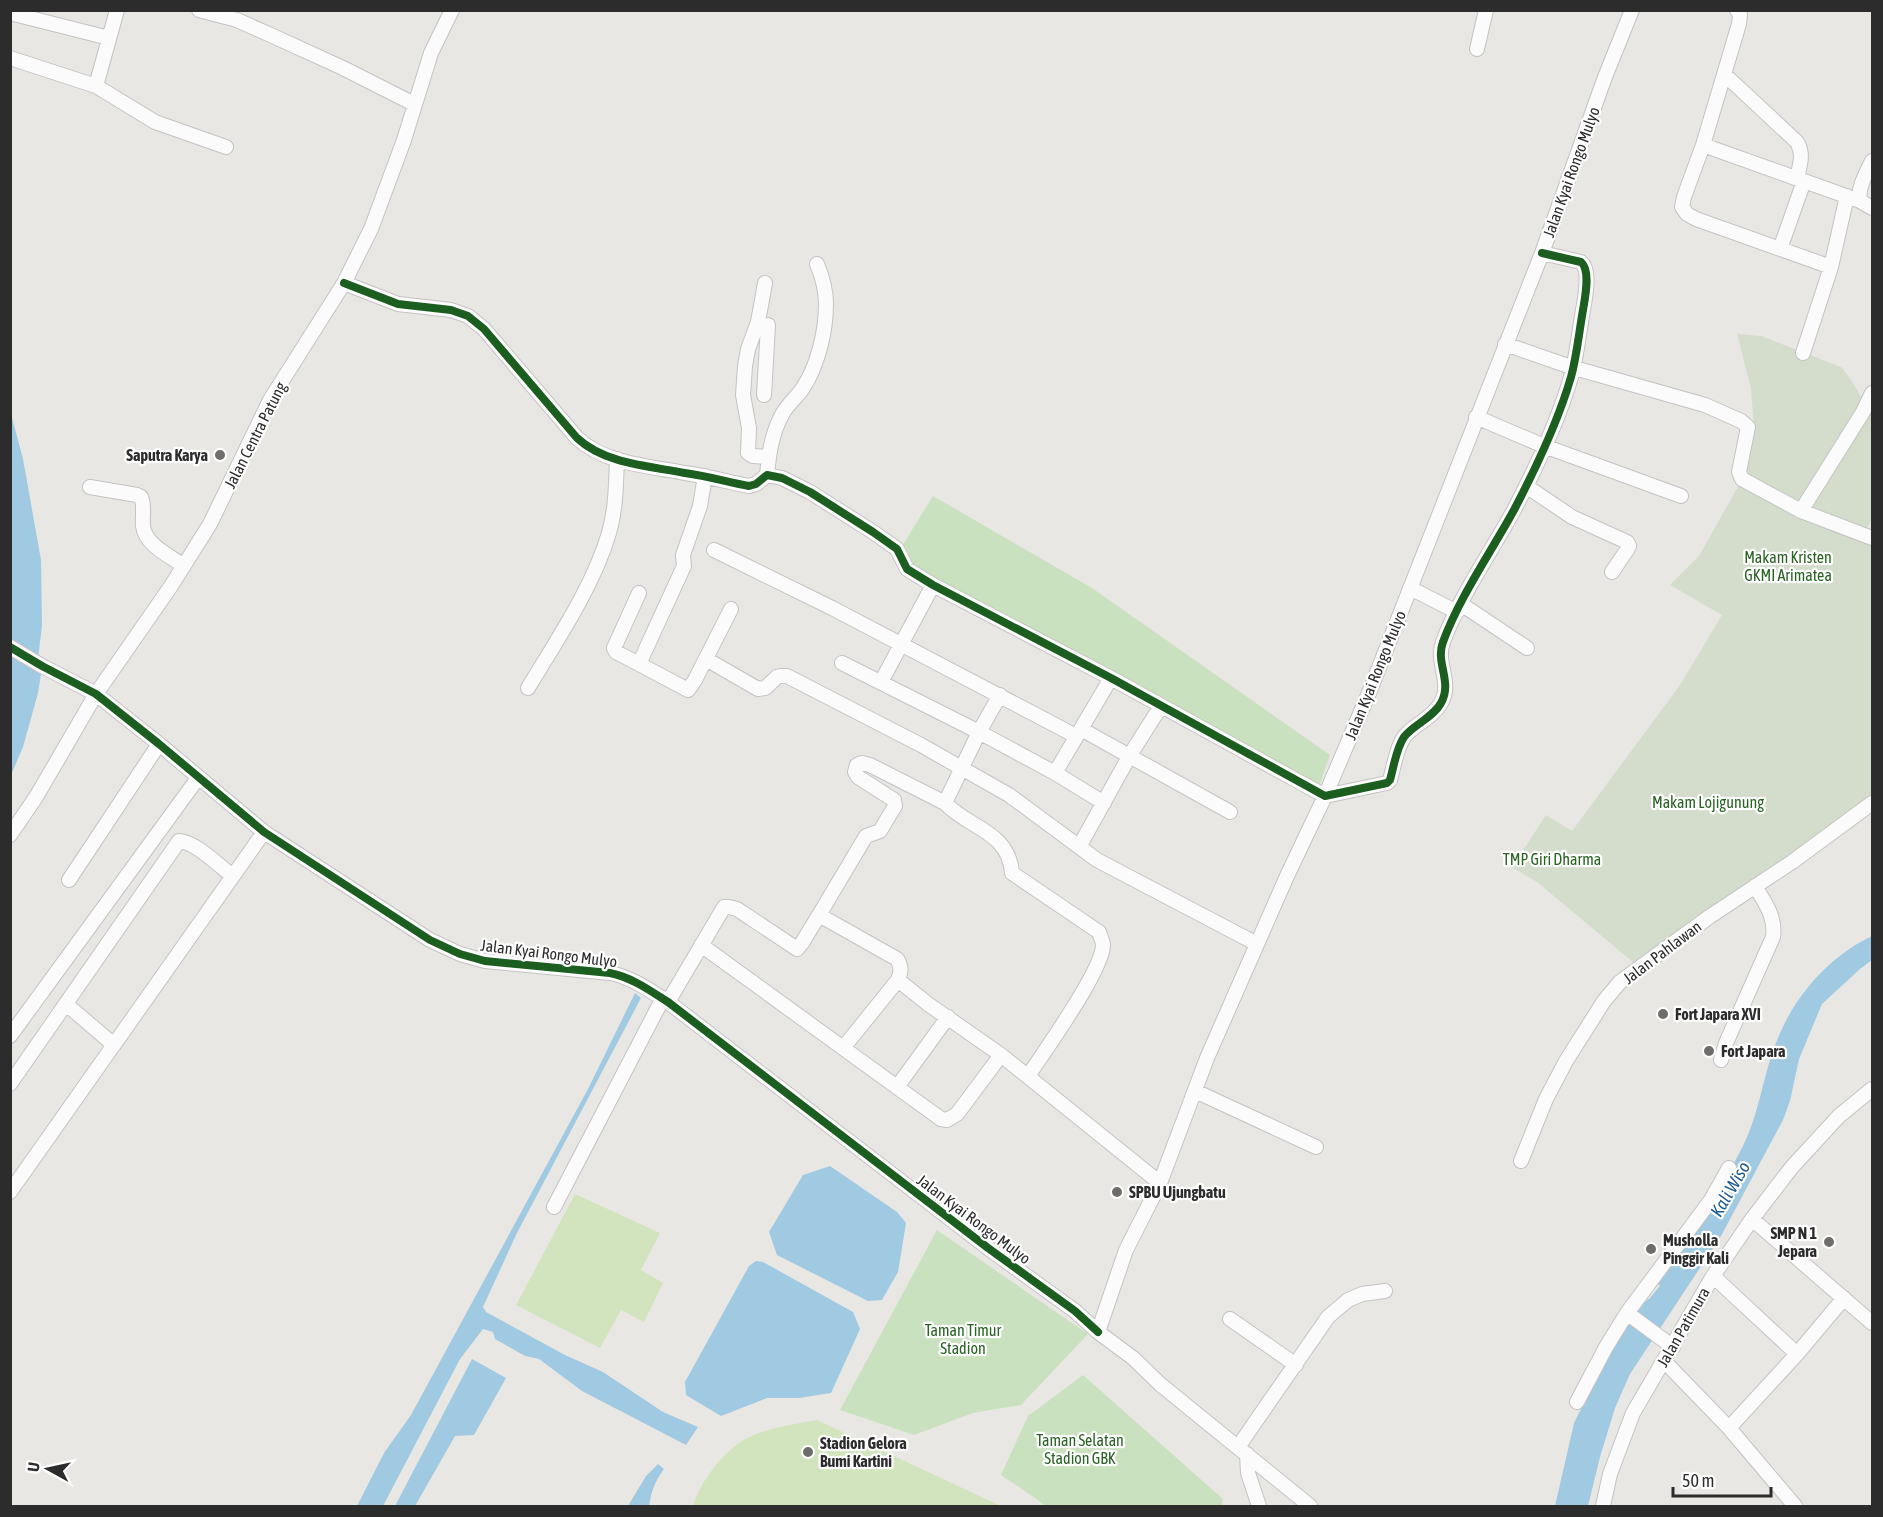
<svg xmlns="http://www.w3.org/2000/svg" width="1883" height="1517" font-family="'Asap Condensed',sans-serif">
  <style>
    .green { fill: #cae1c0 }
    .cemetery { fill: #d4ddcc }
    .pitch { fill: #d2e4be }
    .water { fill: #a0c9e2 }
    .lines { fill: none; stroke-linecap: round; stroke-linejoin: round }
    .minor-casing { stroke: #c4c3c3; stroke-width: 16 }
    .minor { stroke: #fcfbfb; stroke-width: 14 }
    .cycleway-casing { stroke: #fff; stroke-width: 11 }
    .cycleway { stroke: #1b5e20; stroke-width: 8 }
    .poi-dot { fill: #6e6d6c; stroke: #fff; stroke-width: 2 }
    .labels { text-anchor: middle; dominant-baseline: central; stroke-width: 4.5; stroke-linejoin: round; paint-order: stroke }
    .street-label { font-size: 16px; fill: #2c2c2c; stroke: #fff }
    .poi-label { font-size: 16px; font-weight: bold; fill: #2c2c2c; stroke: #fff; text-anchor: start }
    .park-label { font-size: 16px; fill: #296223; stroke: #fff }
    .water-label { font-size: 18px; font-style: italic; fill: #1d5b8f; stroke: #fff }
  </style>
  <rect width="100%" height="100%" fill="#e9e7e3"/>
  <path class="green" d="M 933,496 L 1092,588 L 1330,755 L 1318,789 L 911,568 L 901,548 Z
    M 937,1230 L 1088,1334 L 1021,1405 L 973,1413 L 914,1435 L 840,1410 Z
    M 1083,1375 L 1223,1499 L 1222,1506 L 1045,1506 L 1038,1500 L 1001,1475 L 1028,1416 Z"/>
  <path class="cemetery" d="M 1737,334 L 1761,336 L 1841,367 L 1852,381 L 1861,397 L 1872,408 L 1872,518 L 1864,536 L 1872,540 L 1872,797 L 1634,963 L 1537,882 L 1512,867 L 1546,815 L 1572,831 L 1680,685 L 1722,615 L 1670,585 L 1699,556 L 1745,474 L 1754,428 L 1751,389 Z"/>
  <path class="pitch" d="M 575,1194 L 660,1233 L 641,1270 L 663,1283 L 644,1322 L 621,1310 L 600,1348 L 516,1305 Z
    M 817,1420 L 1001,1506 L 693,1506 C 701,1481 720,1456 742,1441 C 761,1429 795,1424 817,1420 Z"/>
  <path class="water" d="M 10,410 L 23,459 L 41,560 L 42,626 L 37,666 L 41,674 L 38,693 L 23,747 L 11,775 Z
    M 1872,936 L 1872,960 L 1860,969 L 1822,1004 L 1799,1059 L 1790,1101 L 1783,1120 L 1721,1236 L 1630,1374 L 1615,1408 L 1600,1457 L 1588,1506 L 1555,1506 L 1574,1423 L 1613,1345 L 1631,1322 L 1641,1305 L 1650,1298 L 1660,1286 L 1656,1281 C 1687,1237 1719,1194 1743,1146 C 1760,1112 1763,1073 1778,1038 C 1795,995 1831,955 1872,936 Z
    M 635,993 L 641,998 L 517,1233 L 483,1307 L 486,1312 L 565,1355 L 603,1372 L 663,1412 L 698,1427 L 686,1445 L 582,1391 L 539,1359 L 525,1356 L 495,1339 L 493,1332 L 483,1329 L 460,1359 L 383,1506 L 357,1506 L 384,1453 L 411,1415 L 588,1089 Z
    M 830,1166 L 897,1212 L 906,1223 L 898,1272 L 882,1300 L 868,1301 L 777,1255 L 769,1232 L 803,1175 Z
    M 756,1261 L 763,1262 L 853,1312 L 860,1329 L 831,1393 L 799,1398 L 767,1398 L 721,1416 L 686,1395 L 685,1382 L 749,1266 Z
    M 472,1359 L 506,1378 L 474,1435 L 455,1436 L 415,1506 L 395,1506 Z
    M 658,1464 L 664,1469 C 655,1481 651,1492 649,1506 L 628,1506 L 646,1476 Z"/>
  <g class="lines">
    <defs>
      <path id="minor" d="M 117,10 L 96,86 L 155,122 L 226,147
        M 199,10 L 237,20 L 275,37 L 343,68 L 414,104
        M 1737,10 L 1740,15 L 1739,24 L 1703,145 L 1860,201
        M 10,13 L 109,38
        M 1477,49 L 1486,10
        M 10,58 L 96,86
        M 1724,74 L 1797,142 C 1804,154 1800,165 1797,178
        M 1703,145 L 1684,197 L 1682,207 L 1687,214 L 1696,219 L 1831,267 L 1847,196
        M 1872,161 C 1867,172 1857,188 1860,201 L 1872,208
        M 1780,249 L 1804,181
        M 344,283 L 398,304 L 451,310 L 468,316 L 484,329 L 577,438 C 605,464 649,466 685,473 C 707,476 728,482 749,486 L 756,484 L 767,475 L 782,478 L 810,492 L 873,532 L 897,549 L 907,569 L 933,585 L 1111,678 L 1325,796 L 1387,783 L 1390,780 C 1394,766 1396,749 1404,737 C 1414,724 1433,718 1441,703 C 1453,682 1435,663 1443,642 C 1459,598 1491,552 1514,510 C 1536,468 1558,422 1571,377 C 1577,355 1579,332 1583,310 C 1585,298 1591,270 1581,262 L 1542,253
        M 765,283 L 758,322 L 748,349 L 745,366 L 743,395 L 749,428 L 748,453 L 753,456 L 769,457
        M 1505,344 L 1571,367 L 1705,405 L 1741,421 L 1748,427 L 1739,472 L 1742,479 L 1801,511 L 1872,538
        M 1803,353 L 1831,267
        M 764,395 L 768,325
        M 1476,417 L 1544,446 L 1681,496
        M 767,475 C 769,453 772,432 783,413 C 788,404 797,397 803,388 C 818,365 826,331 826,304 C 826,290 822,276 817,264
        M 705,476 L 700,506 L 683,555 L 684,566 L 639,664 L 688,690 L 695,680 L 731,609
        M 1526,486 L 1572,517 L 1627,542 L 1629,546 L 1627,550 L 1612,572
        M 90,487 L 137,495 L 141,497 C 145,506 142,516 143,526 C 145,545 170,556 184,566
        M 1801,511 L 1863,412 L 1872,393
        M 714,550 L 832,608 L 1076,736
        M 1410,588 L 1457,612
        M 1461,604 L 1527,648
        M 10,647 L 42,666 L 96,694 L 159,744 L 264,832 L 430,940 L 460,954 L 485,961 L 610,973 C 633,978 649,990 668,1002 L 988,1248 L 1075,1311 L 1098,1332
        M 706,659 L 758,689 L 765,688 L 777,677 L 780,676 L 787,676 L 818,692 L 921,745 L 1009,795 L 1097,860 L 1257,944
        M 842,663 L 979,732 L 1055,773
        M 639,664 L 616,652 L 614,648 L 639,593
        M 881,682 L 933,585
        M 528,688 C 557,640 593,587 609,533 C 616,509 616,483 617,459
        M 1000,695 L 979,732 L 945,803 C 968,828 1009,831 1012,873 L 1099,932 C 1100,936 1103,941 1103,945 C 1103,970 1044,1052 1028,1076
        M 1081,729 L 1230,812
        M 945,803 L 870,765 L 862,763 L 857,765 L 855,772 L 858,777 L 894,800 L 895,806 L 880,831 L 866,836 L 819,915 L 897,959 C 902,967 901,972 898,980 L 928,1004 L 1001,1055 L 1160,1183
        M 1104,803 L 1055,773 L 1111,678
        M 10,835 L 36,797 L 96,694 L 171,586 L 210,524 L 270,400 L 344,283 L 371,229 L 404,140 L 431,53 L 452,10
        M 1079,847 L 1130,755 L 1161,706
        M 69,880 L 159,744
        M 701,945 L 843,1048 L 898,980
        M 668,1002 L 724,907 L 729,907 L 737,909 L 797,949 L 802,943 L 819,915
        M 66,1004 L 114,1045
        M 10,1036 L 198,778
        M 843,1048 L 941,1119 L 947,1120 L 957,1114 L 1001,1055
        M 1721,1060 L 1726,1043 L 1773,937 C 1776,917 1765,903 1755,886
        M 10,1084 L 179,841 C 196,842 219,866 233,876
        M 897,1087 L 948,1017
        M 1195,1091 L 1316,1147
        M 1521,1161 L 1546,1099 L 1566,1061 L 1604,1001 L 1620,982 L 1709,917 L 1792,862 L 1872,803
        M 10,1192 L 264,832
        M 554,1207 L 663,998
        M 1752,1219 L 1872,1323
        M 1713,1276 L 1797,1354
        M 1627,1313 L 1711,1200 L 1729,1168
        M 1230,1319 L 1296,1365
        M 1664,1361 L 1729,1428 L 1795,1506
        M 1577,1402 L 1606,1347 L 1627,1313 L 1673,1347
        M 1729,1428 L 1797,1354 L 1844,1298
        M 1238,1447 L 1328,1317 L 1348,1300 L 1362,1294 L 1385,1291
        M 1247,1454 L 1248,1473 L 1259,1506
        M 1310,1506 L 1161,1385 L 1133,1358 L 1098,1332 L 1126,1250 L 1160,1183 L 1207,1058 L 1287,876 L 1325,796 L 1369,693 L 1542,253 L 1605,77 L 1632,10
        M 1603,1506 L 1610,1474 L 1633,1413 L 1713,1276 L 1752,1219 L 1792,1167 L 1839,1116 L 1872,1089"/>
    </defs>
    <use href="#minor" class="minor-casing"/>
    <use href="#minor" class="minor"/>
    <defs>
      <path id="cycleway" d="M 344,283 L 398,304 L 451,310 L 468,316 L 484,329 L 577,438 C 605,464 649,466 685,473 C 707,476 728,482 749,486 L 756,484 L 767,475 L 782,478 L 810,492 L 873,532 L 897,549 L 907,569 L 933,585 L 1111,678 L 1325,796 L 1387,783 L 1390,780 C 1394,766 1396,749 1404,737 C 1414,724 1433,718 1441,703 C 1453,682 1435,663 1443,642 C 1459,598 1491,552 1514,510 C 1536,468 1558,422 1571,377 C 1577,355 1579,332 1583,310 C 1585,298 1591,270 1581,262 L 1542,253
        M 10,647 L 42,666 L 96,694 L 159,744 L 264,832 L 430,940 L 460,954 L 485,961 L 610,973 C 633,978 649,990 668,1002 L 988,1248 L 1075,1311 L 1098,1332"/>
    </defs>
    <use href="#cycleway" class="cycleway-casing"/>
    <use href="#cycleway" class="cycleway"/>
  </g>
  <g class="poi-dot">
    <circle cx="220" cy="455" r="6"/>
    <circle cx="1663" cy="1014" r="6"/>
    <circle cx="1709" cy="1051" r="6"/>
    <circle cx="1117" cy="1192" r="6"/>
    <circle cx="1829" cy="1242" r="6"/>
    <circle cx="1651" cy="1249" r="6"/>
    <circle cx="808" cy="1452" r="6"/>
  </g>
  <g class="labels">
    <g class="street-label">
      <text transform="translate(1571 172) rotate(-70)">Jalan Kyai Rongo Mulyo</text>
      <text transform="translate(255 435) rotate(-63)">Jalan Centra Patung</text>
      <text transform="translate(1375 675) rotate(-68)">Jalan Kyai Rongo Mulyo</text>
      <text transform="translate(1662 952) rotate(-37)">Jalan Pahlawan</text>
      <text transform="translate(549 953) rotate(7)">Jalan Kyai Rongo Mulyo</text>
      <text transform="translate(974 1219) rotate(37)">Jalan Kyai Rongo Mulyo</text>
      <text transform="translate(1683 1327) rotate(-60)">Jalan Patimura</text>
    </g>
    <g class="poi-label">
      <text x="208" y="455" text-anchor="end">Saputra Karya</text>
      <text x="1675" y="1014">Fort Japara XVI</text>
      <text x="1721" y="1051">Fort Japara</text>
      <text x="1129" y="1192">SPBU Ujungbatu</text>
      <text x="1817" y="1233" text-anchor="end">SMP N 1<tspan x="1817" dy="18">Jepara</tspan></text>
      <text x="1663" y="1240">Musholla<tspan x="1663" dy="18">Pinggir Kali</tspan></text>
      <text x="820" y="1443">Stadion Gelora<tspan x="820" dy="18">Bumi Kartini</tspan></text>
    </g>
    <g class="park-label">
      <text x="1788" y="557">Makam Kristen<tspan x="1788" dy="18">GKMI Arimatea</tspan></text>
      <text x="1708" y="802">Makam Lojigunung</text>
      <text x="1552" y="859">TMP Giri Dharma</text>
      <text x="963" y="1330">Taman Timur<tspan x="963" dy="18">Stadion</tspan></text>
      <text x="1080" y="1440">Taman Selatan<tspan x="1080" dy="18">Stadion GBK</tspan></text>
    </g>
    <g class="water-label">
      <text transform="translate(1730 1189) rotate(-60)">Kali Wiso</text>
    </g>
  </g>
  <rect width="1883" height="1517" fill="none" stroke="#2c2c2c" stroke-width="24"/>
  <g transform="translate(48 1469) rotate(278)" stroke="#ffffff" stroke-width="4.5" paint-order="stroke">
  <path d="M0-4.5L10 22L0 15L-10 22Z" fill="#2c2c2c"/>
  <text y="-9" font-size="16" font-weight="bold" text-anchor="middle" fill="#2c2c2c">U</text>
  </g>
  <path d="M1673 1487v9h98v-9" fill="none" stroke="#2c2c2c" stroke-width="3"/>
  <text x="1682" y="1487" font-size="18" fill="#2c2c2c" stroke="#ffffff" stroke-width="4.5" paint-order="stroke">50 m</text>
</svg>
